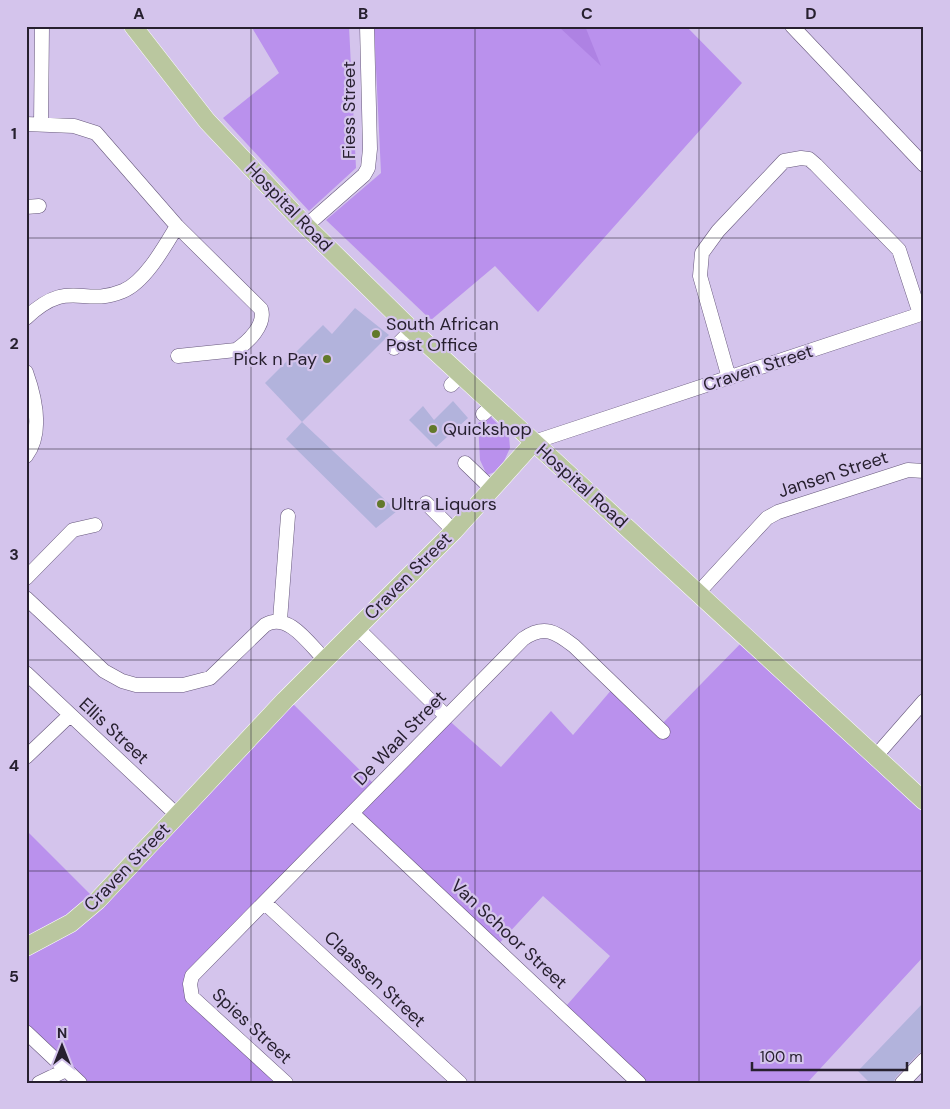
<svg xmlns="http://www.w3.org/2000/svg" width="950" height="1109" font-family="'DM Sans',sans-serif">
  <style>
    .green { fill: #ba91ed }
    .forest { fill: #ae82e3 }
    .building { fill: #b2b3dc }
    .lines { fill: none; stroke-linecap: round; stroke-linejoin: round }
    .minor-casing { stroke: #67587c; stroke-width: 15 }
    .major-casing { stroke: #fff; stroke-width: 19 }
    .minor { stroke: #fff; stroke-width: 14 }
    .major { stroke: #bac79f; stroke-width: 18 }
    .grid { fill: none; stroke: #27202f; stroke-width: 1; stroke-opacity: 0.55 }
    .poi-dot { fill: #62792b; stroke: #d4c4ec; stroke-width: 2 }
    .labels { text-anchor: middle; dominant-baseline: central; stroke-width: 4.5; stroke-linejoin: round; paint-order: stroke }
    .street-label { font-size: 18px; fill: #27202f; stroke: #d4c4ec }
    .poi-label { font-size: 18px; fill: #27202f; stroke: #d4c4ec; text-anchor: start }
    .neatline { fill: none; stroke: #27202f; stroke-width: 2 }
    .grid-label { font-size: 16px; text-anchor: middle; font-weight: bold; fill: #27202f }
  </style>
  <rect width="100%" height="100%" fill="#d4c4ec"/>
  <path class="green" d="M 251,26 L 349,26 L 356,168 L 309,211 L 223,118 L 279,73 Z
    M 374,26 L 686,26 L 742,83 L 538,312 L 495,266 L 431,320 L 326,220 L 381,173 Z
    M 491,417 L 509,436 L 510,448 L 500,470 L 487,475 L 480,460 L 478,423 Z
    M 746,638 L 924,802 L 924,956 L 807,1083 L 634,1083 L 560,1013 L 610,956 L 543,896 L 493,950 L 349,814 L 192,976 L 191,999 L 281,1083 L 79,1083 L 26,1034 L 26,830 L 93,897 L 286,697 L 376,786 L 444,716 L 501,767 L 551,711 L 573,735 L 613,688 L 659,727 Z"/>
  <path class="forest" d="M 558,26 L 585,26 L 601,66 Z"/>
  <path class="building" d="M 355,308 L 389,335 L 302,422 L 265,383 L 323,325 L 332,334 Z
    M 453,401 L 468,418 L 436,447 L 409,420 L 423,406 L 434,420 Z
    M 302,422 L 397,511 L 376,528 L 286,439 Z
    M 924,1002 L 924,1051 L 918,1054 L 896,1077 L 893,1083 L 870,1083 L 858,1071 Z"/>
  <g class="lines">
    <defs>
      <path id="minor" d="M 792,26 L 924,165
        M 26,124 L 74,126 L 96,133 L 177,226 L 261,309 C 266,325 248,342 236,350 L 178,356
        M 41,125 L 42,26
        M 26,207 L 39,206
        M 306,226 L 364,175 L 368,168 L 370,149 L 367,26
        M 26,318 C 69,277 82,308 123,291 C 145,282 165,246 177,226
        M 394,348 L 412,330
        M 26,372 C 35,397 44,432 26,456
        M 729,378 L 700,276 L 702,253 L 718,231 L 784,161 L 801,158 L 809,159 L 816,165 L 899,250 L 920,314
        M 451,385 L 461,375
        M 483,414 L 493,405
        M 534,442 L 924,313
        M 465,463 L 492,489
        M 426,503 L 454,531
        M 26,578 L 73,530 L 95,525
        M 698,593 L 767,518 L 778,512 L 908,470 L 924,471
        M 26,598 L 104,671 L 122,681 L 136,685 L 183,685 L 210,678 L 265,625 C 288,611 310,645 325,660
        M 280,620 L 288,516
        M 357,628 L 446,716
        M 26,673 L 177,815
        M 26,757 L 70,715
        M 875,757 L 924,701
        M 353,814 L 639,1083
        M 265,903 L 460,1083
        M 26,1032 L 80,1083
        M 39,1083 L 66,1070
        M 286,1083 L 192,997 L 190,984 L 192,976 L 523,639 C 544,624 556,632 574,646 L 663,732
        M 902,1083 L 924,1060"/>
      <path id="major" d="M 133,26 L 207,121 L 306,226 L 412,330 L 924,801
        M 26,947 L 71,923 L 97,901 L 285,700 L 454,531 L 534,442"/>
    </defs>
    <use href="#minor" class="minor-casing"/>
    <use href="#major" class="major-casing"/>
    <use href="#minor" class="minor"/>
    <use href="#major" class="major"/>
  </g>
  <path class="grid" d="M 251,26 L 251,1083M 475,26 L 475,1083M 699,26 L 699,1083M 26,238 L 924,238M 26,449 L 924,449M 26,660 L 924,660M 26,871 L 924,871"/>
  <g class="poi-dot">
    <circle cx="376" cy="334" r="5"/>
    <circle cx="327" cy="359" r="5"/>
    <circle cx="433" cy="429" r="5"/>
    <circle cx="381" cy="504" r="5"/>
  </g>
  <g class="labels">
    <g class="street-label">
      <text transform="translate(349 110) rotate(-90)">Fiess Street</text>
      <text transform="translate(289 207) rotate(46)">Hospital Road</text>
      <text transform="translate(758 368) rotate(-18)">Craven Street</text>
      <text transform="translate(833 474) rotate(-18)">Jansen Street</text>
      <text transform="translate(582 486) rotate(42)">Hospital Road</text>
      <text transform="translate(408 576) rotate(-45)">Craven Street</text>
      <text transform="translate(114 731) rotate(43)">Ellis Street</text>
      <text transform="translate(400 738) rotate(-46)">De Waal Street</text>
      <text transform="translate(127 867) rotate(-46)">Craven Street</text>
      <text transform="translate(509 934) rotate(43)">Van Schoor Street</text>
      <text transform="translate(375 979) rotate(43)">Claassen Street</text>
      <text transform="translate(252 1026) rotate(43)">Spies Street</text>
    </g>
    <g class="poi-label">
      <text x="386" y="324">South African<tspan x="386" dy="21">Post Office</tspan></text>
      <text x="317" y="359" text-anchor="end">Pick n Pay</text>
      <text x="443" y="429">Quickshop</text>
      <text x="391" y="504">Ultra Liquors</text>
    </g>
  </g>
  <rect width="950" height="1109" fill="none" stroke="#d4c4ec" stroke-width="55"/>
  <g transform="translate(62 1046)" stroke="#d4c4ec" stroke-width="4" paint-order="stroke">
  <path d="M0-4L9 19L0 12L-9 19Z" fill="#27202f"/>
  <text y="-8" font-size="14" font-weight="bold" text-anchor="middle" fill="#27202f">N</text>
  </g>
  <path d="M752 1062v8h155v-8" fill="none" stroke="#27202f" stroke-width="2.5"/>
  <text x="760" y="1062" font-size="15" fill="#27202f" stroke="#d4c4ec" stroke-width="4" paint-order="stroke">100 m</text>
  <rect x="28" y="28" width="894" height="1054" class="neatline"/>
  <g class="grid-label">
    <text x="139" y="19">A</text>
    <text x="363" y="19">B</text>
    <text x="587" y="19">C</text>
    <text x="811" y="19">D</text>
    <text x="14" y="139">1</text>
    <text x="14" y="349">2</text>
    <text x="14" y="560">3</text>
    <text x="14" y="771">4</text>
    <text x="14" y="982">5</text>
  </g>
</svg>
